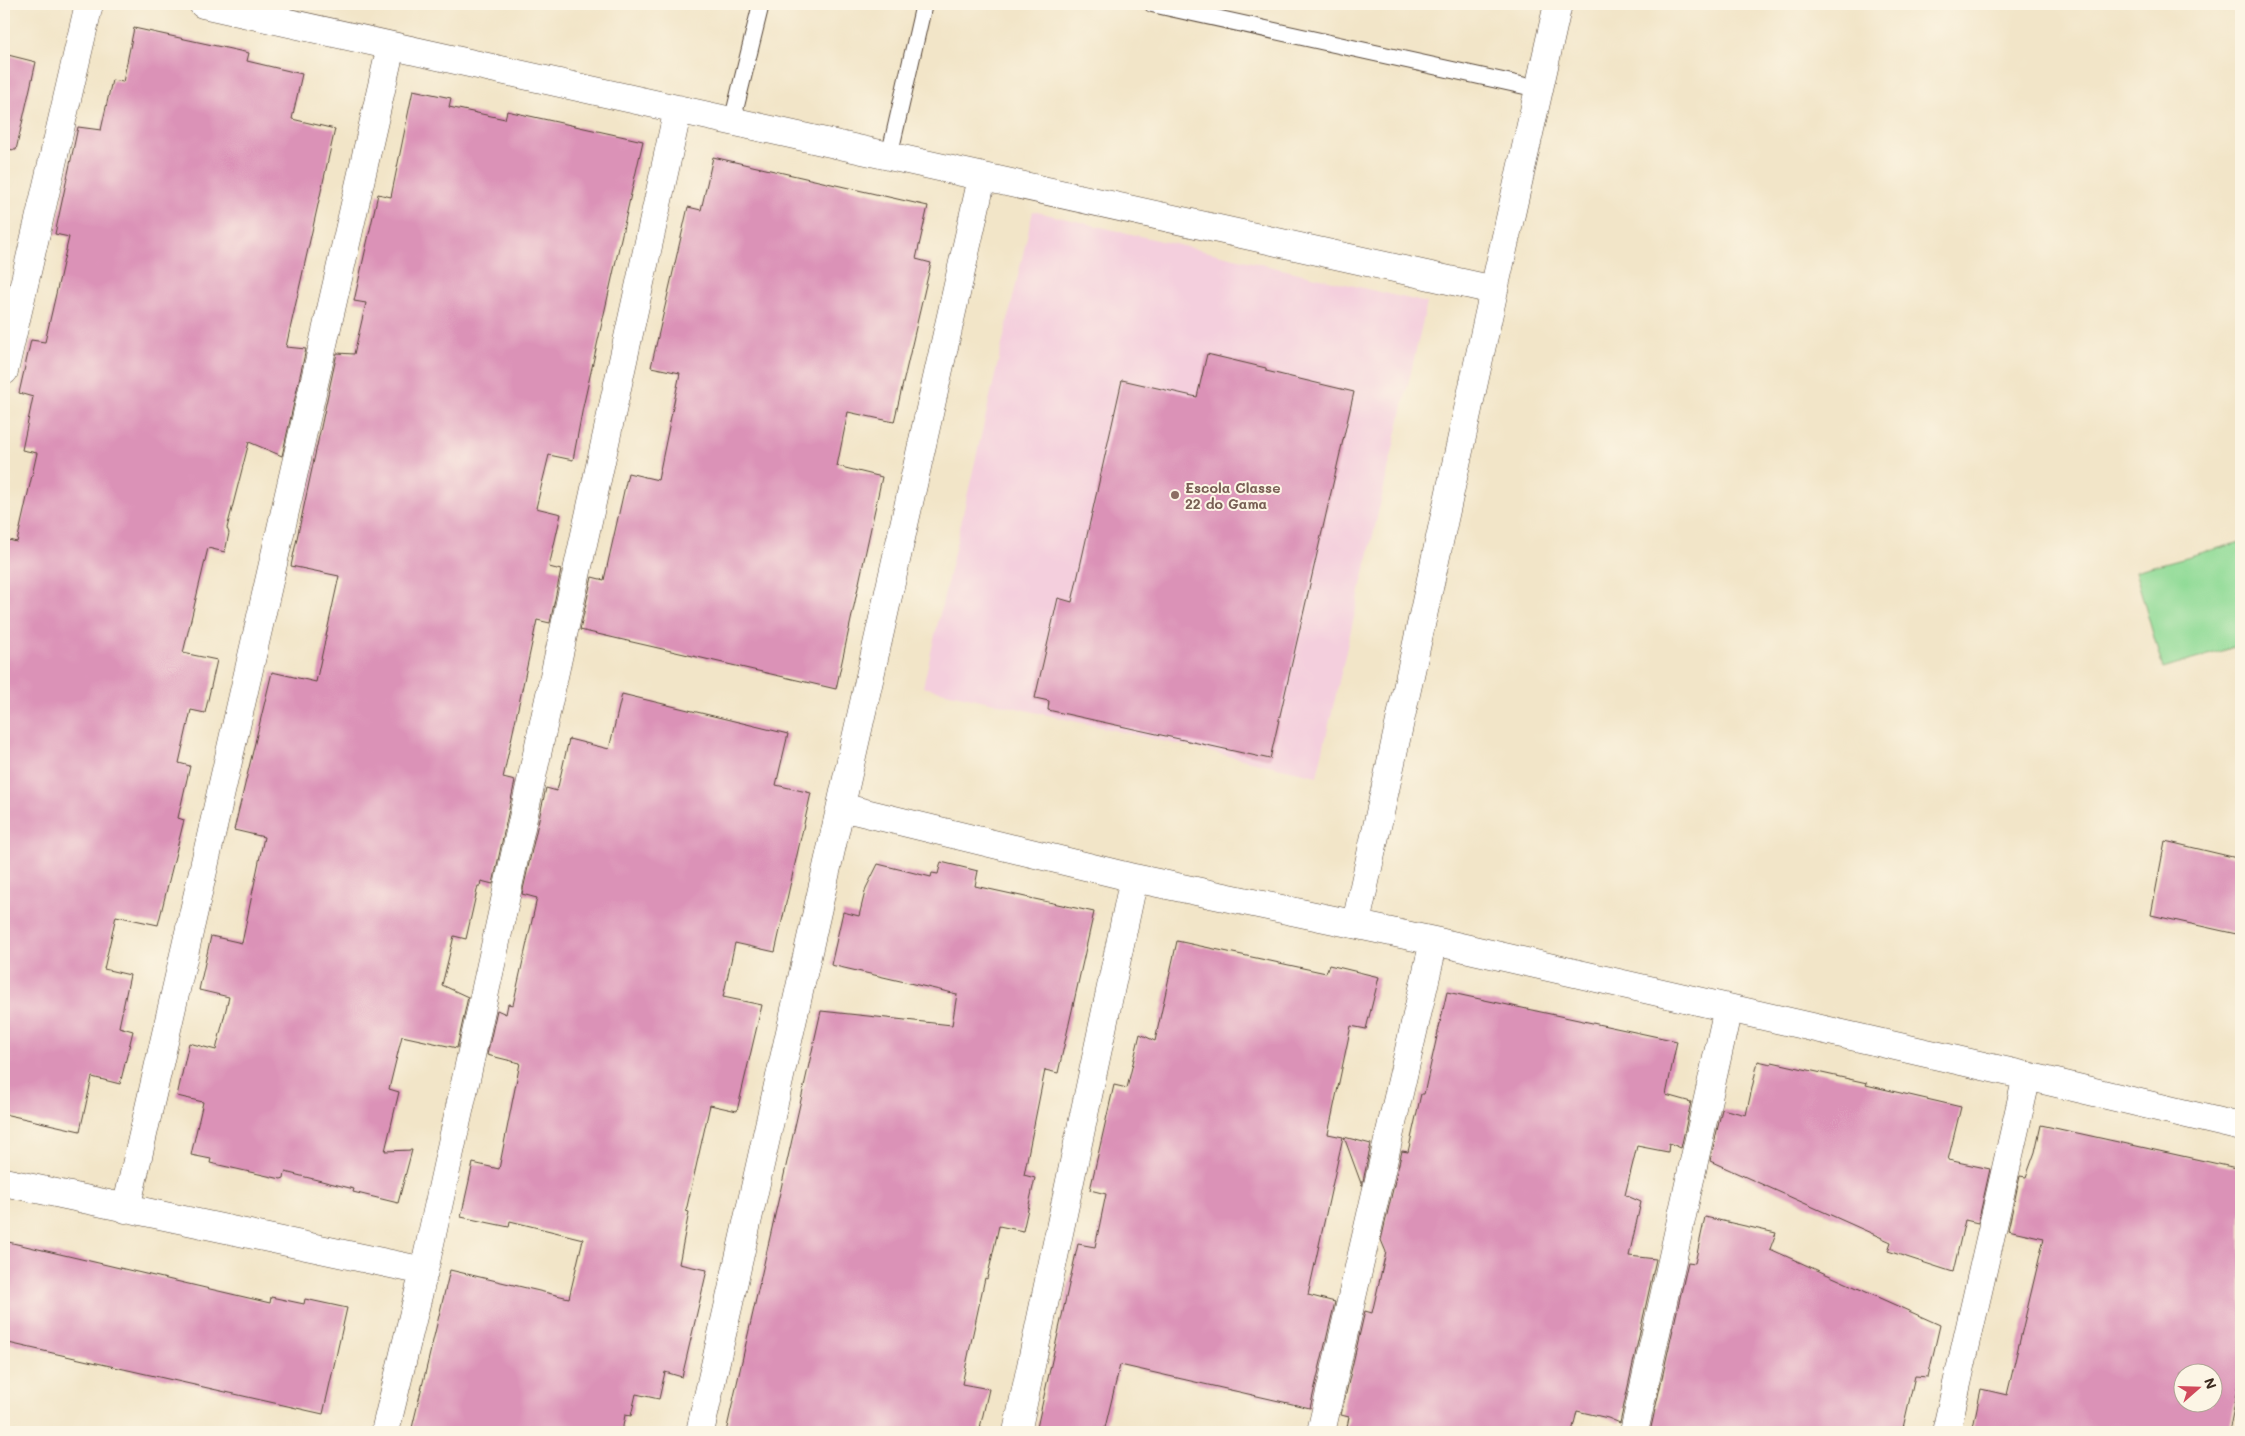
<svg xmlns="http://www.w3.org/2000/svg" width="2245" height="1436" font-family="Mali,sans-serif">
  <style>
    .built { fill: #f4cfdd }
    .green { fill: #91db97; stroke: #66825a }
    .building { fill: #db92b7; fill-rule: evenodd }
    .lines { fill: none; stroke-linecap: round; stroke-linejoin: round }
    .lane-casing { stroke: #564638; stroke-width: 18 }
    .street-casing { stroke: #564638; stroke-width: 29 }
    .lane { stroke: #fff; stroke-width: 16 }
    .street { stroke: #fff; stroke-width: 28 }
    .education-dot { fill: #8d6e63; stroke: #fcf5e5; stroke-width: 2 }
    .labels { text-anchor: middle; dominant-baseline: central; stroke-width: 4; stroke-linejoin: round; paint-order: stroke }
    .education-label { font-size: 14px; font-weight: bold; fill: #785e54; stroke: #fcf5e5; text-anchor: start }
  </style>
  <rect width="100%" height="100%" fill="#fcf5e5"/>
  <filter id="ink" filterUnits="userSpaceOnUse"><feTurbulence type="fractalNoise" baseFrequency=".02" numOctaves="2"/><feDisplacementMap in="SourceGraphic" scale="10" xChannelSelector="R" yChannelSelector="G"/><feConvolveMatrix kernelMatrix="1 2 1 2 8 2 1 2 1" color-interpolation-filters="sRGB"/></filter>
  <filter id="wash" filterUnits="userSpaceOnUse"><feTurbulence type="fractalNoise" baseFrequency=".0096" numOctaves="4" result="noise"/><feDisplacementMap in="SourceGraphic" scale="20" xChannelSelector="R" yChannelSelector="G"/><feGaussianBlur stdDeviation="1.12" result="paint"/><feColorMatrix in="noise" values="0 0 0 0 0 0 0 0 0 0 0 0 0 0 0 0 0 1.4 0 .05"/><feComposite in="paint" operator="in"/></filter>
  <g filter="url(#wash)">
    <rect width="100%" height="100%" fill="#f2e5c8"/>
    <path class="built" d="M 1033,211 L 1427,303 L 1317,776 L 923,687 Z"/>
    <path class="green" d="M 2241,542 L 2241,645 L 2163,669 L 2135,571 Z"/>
    <g id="blocks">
      <path class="building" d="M 134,28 L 249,53 L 247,61 L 302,74 L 292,119 L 335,129 L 286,347 L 306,349 L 282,456 L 249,442 L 227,528 L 229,533 L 225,552 L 208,548 L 183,653 L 217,660 L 205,713 L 191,710 L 179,763 L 190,766 L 178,818 L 184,820 L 158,925 L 116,916 L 104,969 L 130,975 L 119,1027 L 133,1031 L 120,1084 L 92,1077 L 80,1131 L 4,1114 L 4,539 L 17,542 L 37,453 L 22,450 L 33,397 L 19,393 L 31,340 L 45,342 L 69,237 L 55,234 L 78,127 L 101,130 L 112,80 L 123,82 Z
        M 4,54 L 36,62 L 16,150 L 4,149 Z
        M 413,90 L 451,98 L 449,107 L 505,119 L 507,111 L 643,141 L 583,407 L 573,460 L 549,455 L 536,508 L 561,514 L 549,567 L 561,570 L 550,623 L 537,620 L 503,778 L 515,781 L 493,884 L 481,881 L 480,886 L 478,886 L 466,939 L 454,936 L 442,985 L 468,997 L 457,1048 L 402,1036 L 389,1089 L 399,1092 L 385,1151 L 412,1150 L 398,1203 L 353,1192 L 354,1189 L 285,1172 L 284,1178 L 281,1179 L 210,1163 L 211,1159 L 191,1155 L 203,1102 L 177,1096 L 189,1043 L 216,1050 L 229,997 L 199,990 L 211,936 L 242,943 L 264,837 L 234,830 L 272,672 L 316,682 L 339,576 L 291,566 L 337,353 L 354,354 L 366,303 L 354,301 L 378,194 L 391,197 Z
        M 713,157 L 928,206 L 916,259 L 931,263 L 894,422 L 848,412 L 837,466 L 882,477 L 836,689 L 580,630 L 592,577 L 604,580 L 628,473 L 658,480 L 680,373 L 651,367 L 688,207 L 701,210 Z
        M 1207,354 L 1266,368 L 1266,371 L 1354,392 L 1270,759 L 1048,710 L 1049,701 L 1035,698 L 1058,598 L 1072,602 L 1122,380 L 1197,397 Z
        M 622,694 L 788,734 L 776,785 L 811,793 L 775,952 L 735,943 L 723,997 L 762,1005 L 737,1111 L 710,1105 L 686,1211 L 689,1212 L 679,1264 L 707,1270 L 682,1377 L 665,1372 L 659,1399 L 636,1394 L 631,1416 L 625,1415 L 622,1432 L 411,1432 L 450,1270 L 569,1298 L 583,1239 L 510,1221 L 509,1227 L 461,1217 L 473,1163 L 499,1169 L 520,1063 L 487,1055 L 497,1010 L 506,1014 L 508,1004 L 513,1005 L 537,898 L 522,894 L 546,788 L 557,791 L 569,739 L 609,749 Z
        M 2165,841 L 2241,859 L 2241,935 L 2151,915 Z
        M 941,862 L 978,871 L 975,886 L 1094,912 L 1058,1073 L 1045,1070 L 1024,1175 L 1035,1178 L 1023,1231 L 999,1226 L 987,1279 L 985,1278 L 962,1384 L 989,1389 L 979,1432 L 726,1432 L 821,1011 L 952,1025 L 957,994 L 831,965 L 843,912 L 859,916 L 866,888 L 878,864 L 931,877 L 932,873 L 938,874 Z
        M 1177,941 L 1326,973 L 1329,965 L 1379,977 L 1366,1029 L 1351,1026 L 1328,1134 L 1343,1137 L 1308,1295 L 1335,1302 L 1310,1408 L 1120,1365 L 1104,1432 L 1036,1432 L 1078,1244 L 1095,1247 L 1106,1194 L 1090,1190 L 1114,1085 L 1127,1088 L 1140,1034 L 1155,1041 Z
        M 1447,992 L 1677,1041 L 1666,1095 L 1691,1102 L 1681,1148 L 1669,1143 L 1668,1152 L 1637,1146 L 1625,1195 L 1641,1202 L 1629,1256 L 1656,1259 L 1620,1423 L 1608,1418 L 1577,1411 L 1572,1432 L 1346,1432 L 1349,1417 L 1341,1415 L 1365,1311 L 1372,1313 L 1386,1252 L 1381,1240 L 1402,1151 L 1408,1152 L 1421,1094 L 1424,1094 Z
        M 1758,1061 L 1771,1064 L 1772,1062 L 1867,1083 L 1866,1085 L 1961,1107 L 1948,1160 L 1990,1169 L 1978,1223 L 1965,1220 L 1953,1272 L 1888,1251 L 1891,1242 L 1710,1161 L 1722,1109 L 1746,1115 Z
        M 2041,1125 L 2241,1169 L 2241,1374 L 2229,1432 L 1972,1432 L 1981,1389 L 2007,1395 L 2044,1238 L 2008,1230 L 2020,1176 L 2026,1177 L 2035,1152 ZM 2182,1374 L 2212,1374 L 2212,1404 L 2182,1404 Z
        M 1344,1137 L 1371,1144 L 1362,1186 Z
        M 1705,1217 L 1776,1233 L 1770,1249 L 1940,1325 L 1928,1377 L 1915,1376 L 1902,1432 L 1650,1432 L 1688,1262 L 1695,1263 Z
        M 4,1241 L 270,1303 L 271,1297 L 304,1304 L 305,1299 L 347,1308 L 323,1414 L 4,1342 Z"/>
    </g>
  </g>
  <g filter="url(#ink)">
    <use href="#blocks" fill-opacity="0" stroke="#564638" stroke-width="1"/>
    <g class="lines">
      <defs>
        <path id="lane" d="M 1152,4 L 1539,89
          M 732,122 L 761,4
          M 889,157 L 924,4"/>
        <path id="street" d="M 203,4 L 1494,290
          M 4,371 L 89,4
          M 841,807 L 1134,878 L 1434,941 L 2027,1076 L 2241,1127
          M 1356,923 L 1494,290 L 1558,4
          M 4,1182 L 424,1271
          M 126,1209 L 391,46
          M 385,1432 L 424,1271 L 678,109
          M 700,1432 L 982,178
          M 1017,1432 L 1134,878
          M 1321,1432 L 1434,941
          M 1634,1432 L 1728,1008
          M 1946,1432 L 2027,1076"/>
      </defs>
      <use href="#lane" class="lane-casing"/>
      <use href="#street" class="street-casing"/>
      <use href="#lane" class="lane"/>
      <use href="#street" class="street"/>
    </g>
  </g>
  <circle class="education-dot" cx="1175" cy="495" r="5"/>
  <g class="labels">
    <g class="education-label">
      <text x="1185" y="487">Escola Classe<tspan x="1185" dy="16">22 do Gama</tspan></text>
    </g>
  </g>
  <rect width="2245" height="1436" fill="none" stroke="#fcf5e5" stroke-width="20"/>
  <g transform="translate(2198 1388) rotate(70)"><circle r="24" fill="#fcf5e5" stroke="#afa495"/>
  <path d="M0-4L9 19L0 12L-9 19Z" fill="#d1495b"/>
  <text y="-8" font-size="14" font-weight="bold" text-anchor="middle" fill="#3b2a1e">N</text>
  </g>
</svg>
